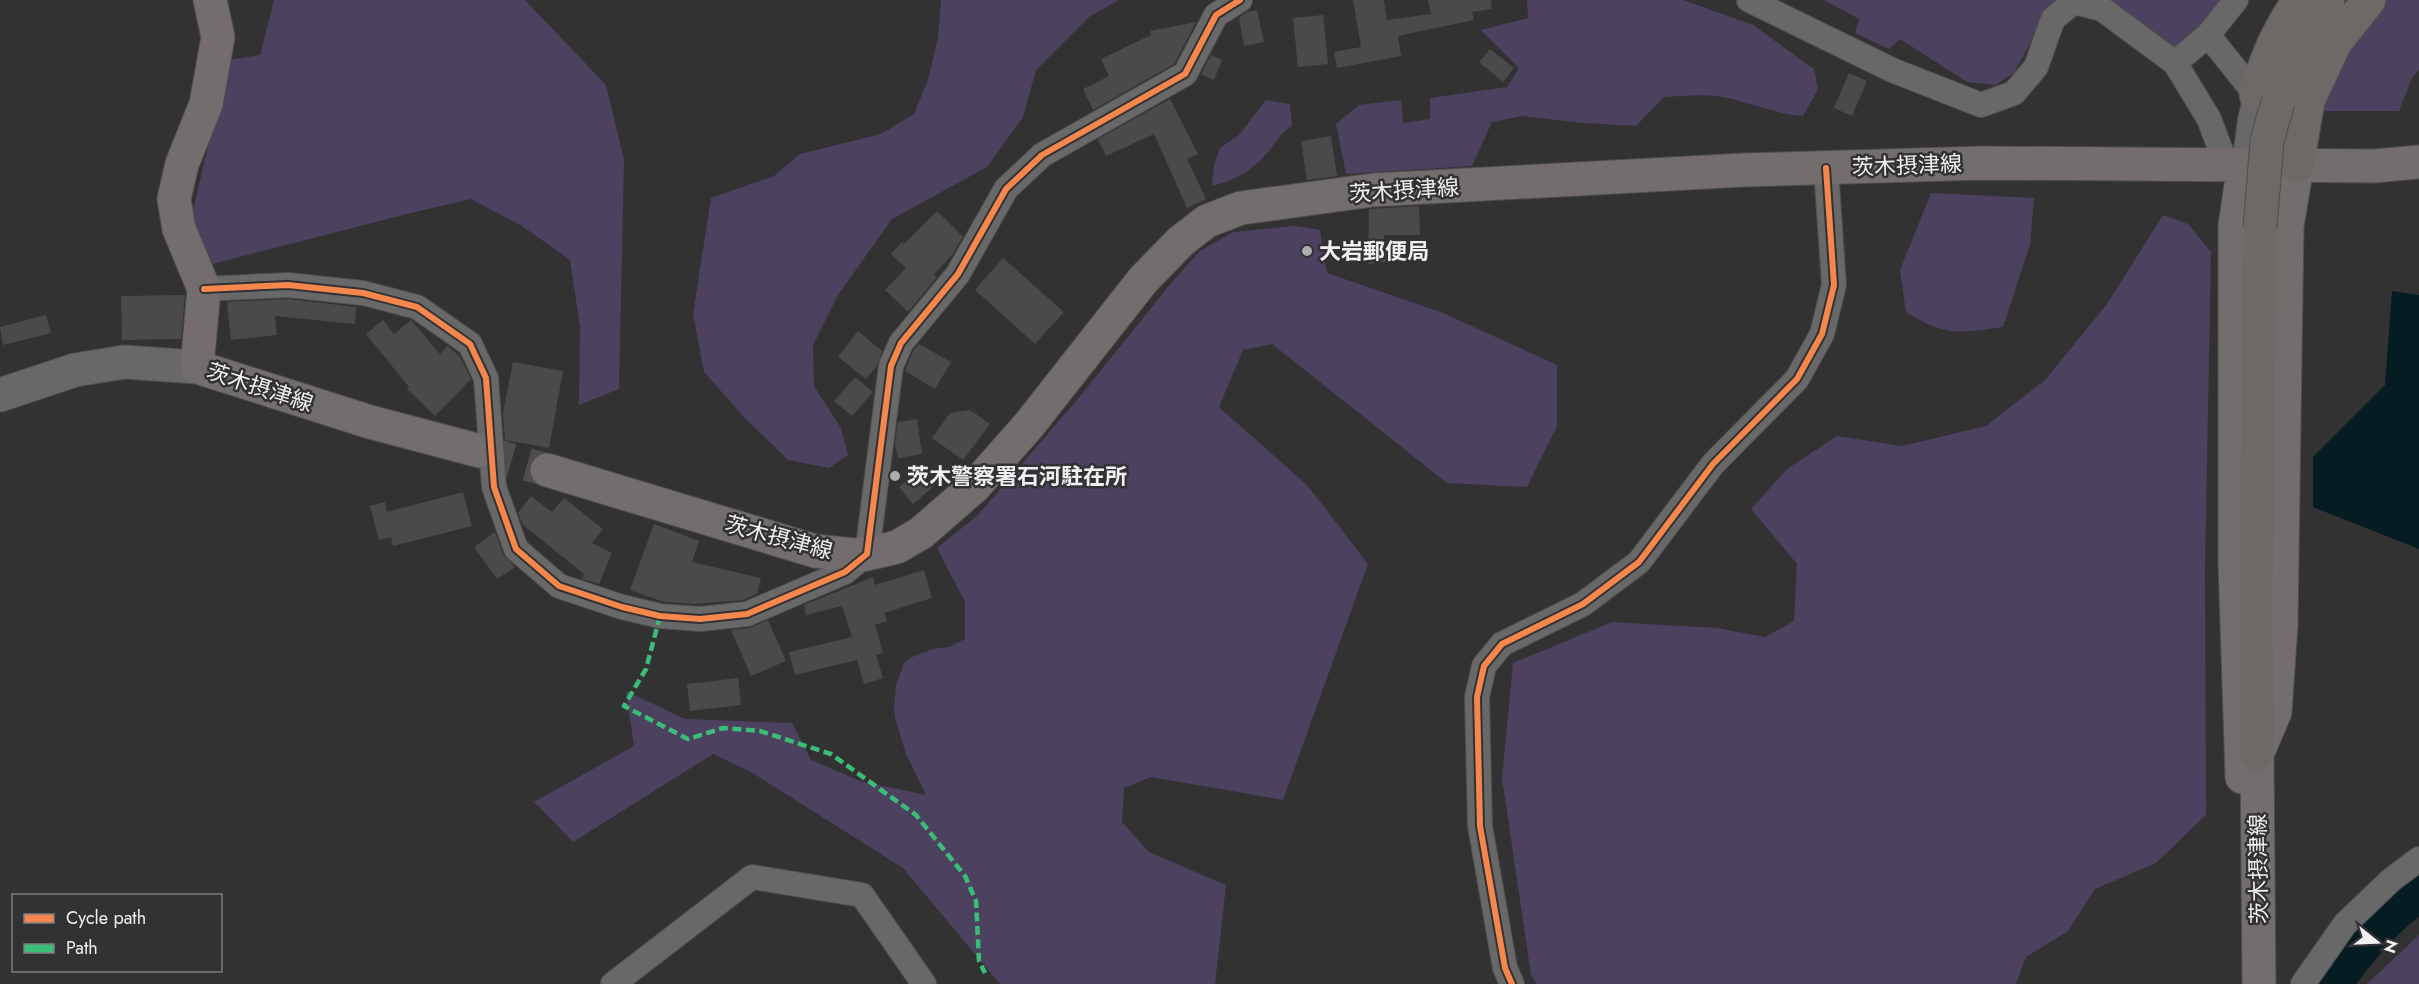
<svg xmlns="http://www.w3.org/2000/svg" width="2419" height="984" font-family="Jost,'Noto Sans JP',sans-serif">
  <style>
    .green { fill: #4c415f }
    .water { fill: #041c22 }
    .lines { fill: none; stroke-linecap: round; stroke-linejoin: round }
    .river { stroke: #041c22; stroke-width: 36 }
    .building { fill: #4a4a4b }
    .primary-tunnel { stroke: #4e4e50; stroke-width: 33; stroke-dasharray: 33 16; stroke-linecap: butt }
    .minor-casing { stroke: #4e4e4e; stroke-width: 26 }
    .secondary-casing { stroke: #4e4e4e; stroke-width: 35 }
    .primary-casing { stroke: #4e4e4e; stroke-width: 35 }
    .motorway-casing { stroke: #4e4e4e; stroke-width: 35 }
    .minor { stroke: #686869; stroke-width: 24 }
    .secondary { stroke: #686869; stroke-width: 33 }
    .primary { stroke: #736e6d; stroke-width: 33 }
    .motorway { stroke: #6e6866; stroke-width: 33 }
    .motorway-bridge-casing { stroke: #4e4e4e; stroke-width: 35; stroke-linecap: butt }
    .motorway-bridge { stroke: #6e6866; stroke-width: 33 }
    .quiet { stroke: #3abd76; stroke-width: 4.5; stroke-dasharray: 9 4.5; stroke-linecap: butt }
    .cycleway-casing { stroke: #323134; stroke-width: 10 }
    .cycleway { stroke: #f5874c; stroke-width: 6 }
    .poi-dot { fill: #aeaeaf; stroke: #323134; stroke-width: 2 }
    .labels { text-anchor: middle; dominant-baseline: central; stroke-width: 5; stroke-linejoin: round; paint-order: stroke }
    .street-label { font-size: 22px; fill: #f0f0f2; stroke: #323134 }
    .poi-label { font-size: 22px; font-weight: bold; fill: #f0f0f2; stroke: #323134; text-anchor: start }
  </style>
  <rect width="100%" height="100%" fill="#323233"/>
  <path class="green" d="M 274,0 L 525,0 L 606,85 L 624,160 L 619,389 L 579,405 L 580,327 L 570,260 L 522,226 L 471,199 L 407,214 L 208,265 L 191,218 L 229,60 L 260,55 Z
    M 941,0 L 1119,0 L 1089,17 L 1036,70 L 1023,117 L 987,167 L 892,219 L 838,295 L 813,345 L 814,386 L 841,428 L 848,455 L 829,468 L 788,460 L 743,416 L 704,372 L 693,314 L 711,198 L 774,176 L 800,154 L 881,134 L 914,114 L 928,80 L 938,38 Z
    M 1527,0 L 1683,0 L 1753,25 L 1814,69 L 1818,89 L 1803,116 C 1773,114 1746,100 1716,96 C 1699,94 1681,96 1664,97 L 1636,126 L 1583,123 L 1522,116 L 1492,122 L 1472,166 L 1346,174 L 1336,124 L 1359,105 L 1401,100 L 1403,123 L 1430,119 L 1430,98 L 1507,87 L 1519,68 L 1481,30 L 1528,18 Z
    M 1824,0 L 2063,0 L 2048,10 L 2014,73 L 1996,85 L 1967,82 L 1900,39 L 1889,49 L 1855,33 L 1859,19 Z
    M 2099,0 L 2227,0 L 2201,29 L 2174,50 Z
    M 2382,0 L 2419,0 L 2419,70 L 2412,78 L 2399,111 L 2322,111 L 2330,78 Z
    M 1266,100 L 1290,104 L 1292,126 C 1282,131 1276,142 1269,151 C 1255,169 1234,181 1212,186 L 1214,165 L 1220,148 L 1239,135 Z
    M 1931,193 L 2034,198 L 2030,245 L 2003,327 C 1958,333 1947,337 1906,312 L 1900,270 Z
    M 2163,215 L 2188,224 L 2211,252 L 2205,568 L 2206,815 L 2156,863 L 2095,889 L 2068,931 L 2026,957 L 2016,984 L 1537,984 L 1531,975 L 1502,778 L 1513,663 L 1612,622 L 1717,628 L 1765,637 L 1794,621 L 1797,564 L 1751,509 L 1787,469 L 1837,436 L 1902,446 L 1986,426 L 2045,380 L 2107,304 Z
    M 1294,226 L 1320,230 L 1327,273 L 1443,313 L 1557,365 L 1557,426 L 1527,487 L 1447,483 L 1272,344 L 1243,350 L 1219,407 L 1308,486 L 1368,564 L 1283,800 L 1151,777 L 1124,788 L 1122,822 L 1149,852 L 1226,885 L 1215,984 L 1000,984 L 903,868 L 751,772 L 713,754 L 573,842 L 534,802 L 634,746 L 626,691 L 685,719 L 792,723 L 811,760 L 860,781 L 926,795 L 906,754 L 895,718 L 894,707 L 896,685 L 904,663 L 912,657 L 933,649 L 949,647 L 965,639 L 965,602 L 937,548 L 978,515 L 1076,401 L 1173,281 L 1200,251 L 1233,232 Z
    M 2419,935 L 2419,984 L 2367,984 Z"/>
  <path class="water" d="M 2392,291 L 2419,295 L 2419,549 L 2313,507 L 2313,457 L 2385,385 Z"/>
  <g class="lines">
    <path class="river" d="M 2334,984 C 2360,948 2383,920 2419,894"/>
  </g>
  <path class="building" d="M 1353,0 L 1384,0 L 1387,20 L 1431,14 L 1428,0 L 1491,0 L 1492,9 L 1472,12 L 1474,20 L 1398,36 L 1401,56 L 1337,68 L 1334,52 L 1361,47 Z
    M 1257,10 L 1264,42 L 1244,46 L 1239,18 L 1247,12 Z
    M 1323,15 L 1328,64 L 1298,67 L 1293,18 Z
    M 1196,22 L 1174,64 L 1093,110 L 1083,89 L 1109,76 L 1101,59 L 1151,35 L 1150,31 Z
    M 1490,49 L 1514,68 L 1503,82 L 1479,62 Z
    M 1211,55 L 1222,60 L 1214,80 L 1201,74 Z
    M 1849,73 L 1867,81 L 1852,116 L 1834,108 Z
    M 1170,99 L 1198,154 L 1187,159 L 1206,199 L 1187,208 L 1154,134 L 1106,156 L 1098,139 Z
    M 1331,136 L 1337,176 L 1307,180 L 1301,141 Z
    M 1419,206 L 1420,235 L 1384,235 L 1386,262 L 1368,264 L 1369,209 Z
    M 937,211 L 963,237 L 952,255 L 934,274 L 937,277 L 908,312 L 885,290 L 906,268 L 891,254 L 902,242 L 904,244 Z
    M 1003,258 L 1064,312 L 1035,344 L 975,290 Z
    M 185,295 L 181,339 L 122,340 L 121,296 Z
    M 288,299 L 356,307 L 355,324 L 275,316 L 277,335 L 231,340 L 227,302 Z
    M 46,315 L 51,333 L 3,345 L 0,327 Z
    M 383,320 L 394,334 L 411,320 L 440,354 L 448,346 L 460,357 L 471,379 L 435,416 L 407,389 L 409,387 L 366,334 Z
    M 858,331 L 882,351 L 877,366 L 866,379 L 838,357 Z
    M 919,344 L 951,362 L 935,389 L 905,371 L 913,351 Z
    M 513,362 L 563,371 L 549,448 L 505,440 L 503,412 Z
    M 855,377 L 873,392 L 852,416 L 834,401 Z
    M 970,410 L 990,424 L 963,460 L 932,438 L 950,413 Z
    M 917,419 L 922,454 L 898,458 L 895,444 L 898,422 Z
    M 920,469 L 934,486 L 913,504 L 899,487 Z
    M 463,492 L 472,526 L 393,546 L 391,537 L 379,540 L 370,506 L 385,502 L 387,512 Z
    M 531,496 L 552,512 L 564,498 L 603,529 L 592,543 L 612,553 L 599,584 L 582,579 L 584,574 L 523,525 L 518,513 Z
    M 654,524 L 699,541 L 692,562 L 761,578 L 757,594 L 743,600 L 695,604 L 664,602 L 630,590 Z
    M 495,532 L 503,554 L 515,567 L 497,579 L 474,547 Z
    M 924,570 L 932,598 L 884,613 L 887,621 L 875,625 L 883,653 L 876,655 L 883,678 L 864,684 L 857,660 L 795,675 L 789,652 L 852,637 L 842,606 L 806,615 L 804,605 L 873,577 L 875,585 Z
    M 768,620 L 786,661 L 751,676 L 731,630 L 749,628 Z
    M 738,678 L 741,705 L 690,711 L 687,684 Z"/>
  <g class="lines">
    <path class="primary-tunnel" d="M 480,451 L 547,470"/>
    <defs>
      <path id="minor" d="M 1749,0 L 1892,70 L 1981,105 L 2014,93 L 2036,67 L 2053,19 L 2074,2 L 2102,9 L 2175,63 L 2209,119 L 2226,164
        M 2208,35 L 2256,95 L 2250,120 L 2244,165
        M 2175,63 L 2208,35 L 2236,0
        M 204,289 L 288,285 L 363,293 L 417,307 L 470,344 L 486,378 L 494,487 L 516,549 L 559,586 L 622,607 L 660,616 L 700,619 L 747,614 L 845,572 L 867,554 L 891,366 L 901,343 L 958,274 L 1006,189 L 1042,155 L 1185,74 L 1216,15 L 1240,0
        M 613,984 L 752,877 L 862,895 L 924,984
        M 1512,984 L 1505,968 L 1480,826 L 1477,697 L 1484,666 L 1502,644 L 1583,604 L 1639,562 L 1713,464 L 1797,379 L 1822,334 L 1834,285 L 1826,168
        M 2303,984 L 2345,924 L 2391,880 L 2419,859"/>
      <path id="secondary" d="M 0,395 L 75,370 L 124,362 L 197,367"/>
      <path id="primary" d="M 210,0 L 218,37 L 206,104 L 182,164 L 174,199 L 179,229 L 204,289 L 197,367 L 370,422 L 480,451
        M 547,470 L 815,551 L 853,555 L 867,554 L 897,547 L 921,533 L 975,486 L 1029,425 L 1143,280 L 1181,241 L 1207,221 L 1241,208 L 1373,190 L 1744,170 L 1984,163 L 2374,166 L 2419,162
        M 2242,777 L 2235,563 L 2235,226 L 2244,165
        M 2259,984 L 2257,754 L 2275,712 L 2281,626 L 2287,226 L 2297,166"/>
      <path id="motorway" d="M 2256,95 C 2265,59 2278,31 2299,0
        M 2278,102 C 2292,65 2307,32 2328,0
        M 2297,166 L 2308,101 L 2335,43 L 2369,0
        M 2257,754 L 2256,600 L 2260,228"/>
    </defs>
    <use href="#minor" class="minor-casing"/>
    <use href="#secondary" class="secondary-casing"/>
    <use href="#primary" class="primary-casing"/>
    <use href="#motorway" class="motorway-casing"/>
    <use href="#minor" class="minor"/>
    <use href="#secondary" class="secondary"/>
    <use href="#primary" class="primary"/>
    <use href="#motorway" class="motorway"/>
    <defs>
      <path id="motorway-bridge" d="M 2260,228 L 2267,141 L 2278,102"/>
    </defs>
    <use href="#motorway-bridge" class="motorway-bridge-casing"/>
    <use href="#motorway-bridge" class="motorway-bridge"/>
    <path class="quiet" d="M 660,616 L 646,669 L 624,706 L 688,739 L 723,728 L 760,731 L 831,754 L 916,815 L 965,876 L 976,901 L 979,961 L 985,973"/>
    <defs>
      <path id="cycleway" d="M 204,289 L 288,285 L 363,293 L 417,307 L 470,344 L 486,378 L 494,487 L 516,549 L 559,586 L 622,607 L 660,616 L 700,619 L 747,614 L 845,572 L 867,554 L 891,366 L 901,343 L 958,274 L 1006,189 L 1042,155 L 1185,74 L 1216,15 L 1240,0
        M 1512,984 L 1505,968 L 1480,826 L 1477,697 L 1484,666 L 1502,644 L 1583,604 L 1639,562 L 1713,464 L 1797,379 L 1822,334 L 1834,285 L 1826,168"/>
    </defs>
    <use href="#cycleway" class="cycleway-casing"/>
    <use href="#cycleway" class="cycleway"/>
  </g>
  <g class="poi-dot">
    <circle cx="1307" cy="251" r="6"/>
    <circle cx="895" cy="476" r="6"/>
  </g>
  <g class="labels">
    <g class="street-label">
      <text transform="translate(1907 165) rotate(-2)">茨木摂津線</text>
      <text transform="translate(1404 190) rotate(-4)">茨木摂津線</text>
      <text transform="translate(260 387) rotate(18)">茨木摂津線</text>
      <text transform="translate(779 537) rotate(15)">茨木摂津線</text>
      <text transform="translate(2258 869) rotate(-91)">茨木摂津線</text>
    </g>
    <g class="poi-label">
      <text x="1319" y="251">大岩郵便局</text>
      <text x="907" y="476">茨木警察署石河駐在所</text>
    </g>
  </g>
  <rect x="12" y="894" width="210" height="78" fill="#323134" stroke="#7e7d80" stroke-width="1.5"/>
  <rect x="24" y="914" width="30" height="9" fill="#f5874c" stroke="#7e7d80" stroke-width="1.5"/>
  <text x="66" y="924" font-size="18" fill="#f0f0f2">Cycle path</text>
  <rect x="24" y="944" width="30" height="9" fill="#3abd76" stroke="#7e7d80" stroke-width="1.5"/>
  <text x="66" y="954" font-size="18" fill="#f0f0f2">Path</text>
  <g transform="translate(2377 942) rotate(108)" stroke="#323134" stroke-width="4.5" paint-order="stroke">
  <path d="M0-4.5L10 22L0 15L-10 22Z" fill="#f0f0f2"/>
  <text y="-9" font-size="16" font-weight="bold" text-anchor="middle" fill="#f0f0f2">N</text>
  </g>
</svg>
